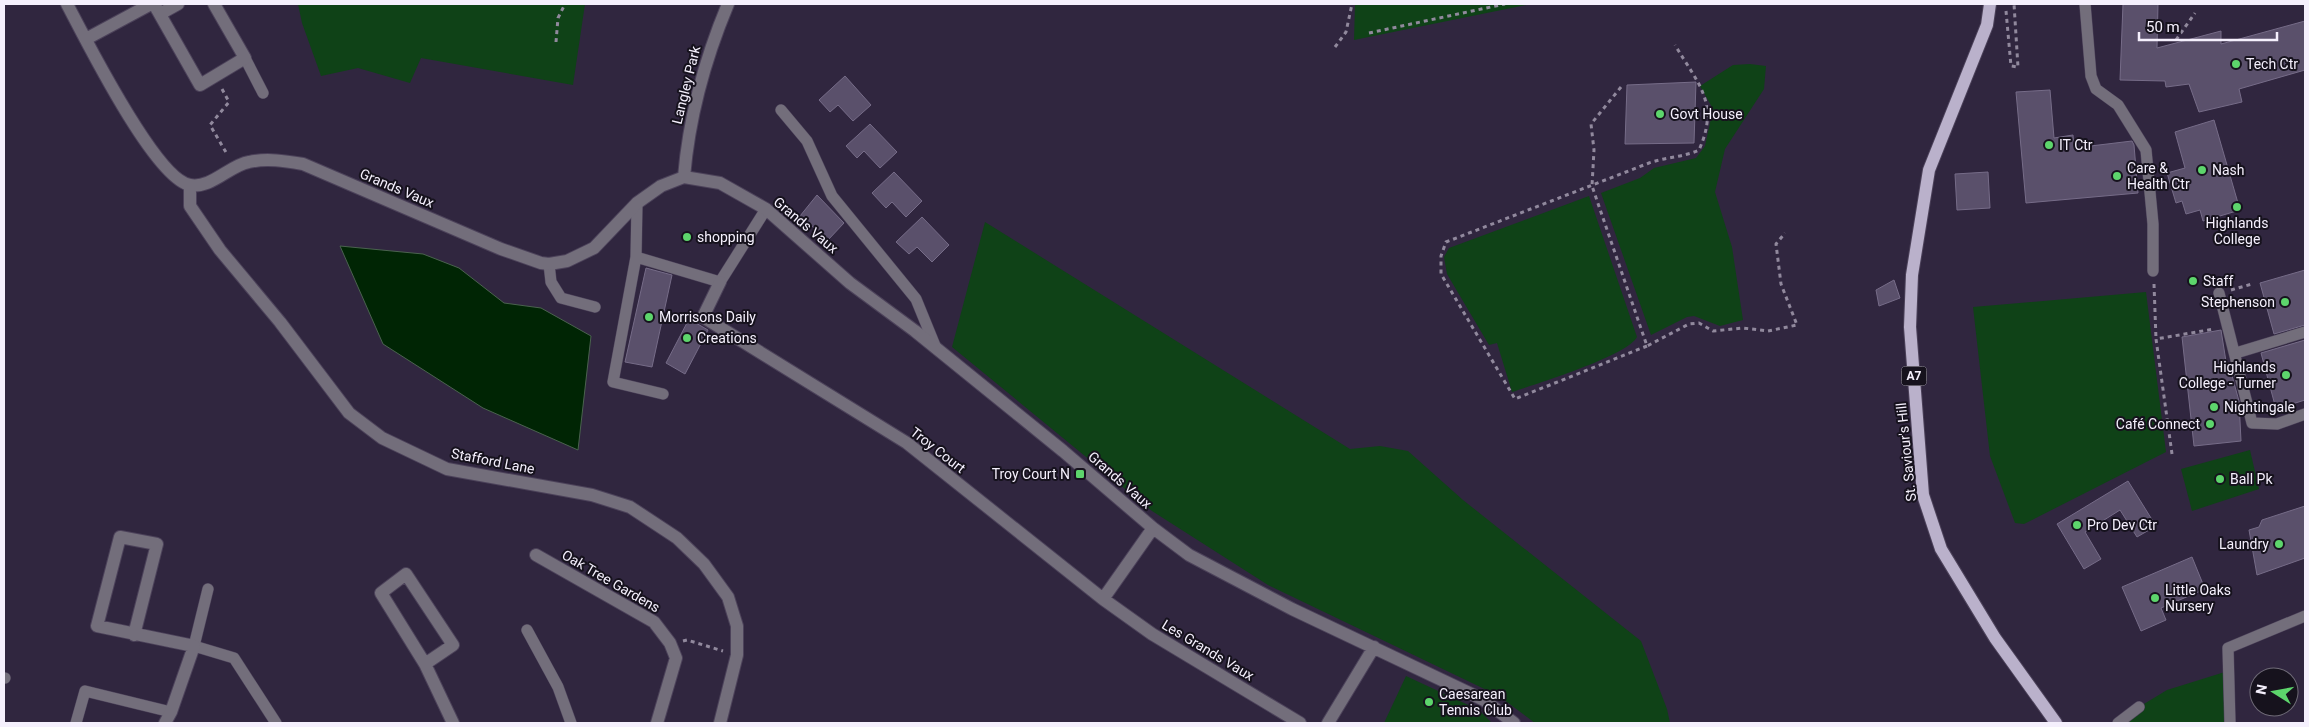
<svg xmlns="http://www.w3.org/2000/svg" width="2309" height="727" font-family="Roboto,sans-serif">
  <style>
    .green { fill: #0f4217 }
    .water { fill: #002504; stroke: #4a624f }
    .building { fill: #5a506b; stroke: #766c88 }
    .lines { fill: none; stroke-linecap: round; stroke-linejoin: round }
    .lane-casing { stroke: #4c425a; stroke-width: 12 }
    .street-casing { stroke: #4c425a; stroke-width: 14 }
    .primary-casing { stroke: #4c425a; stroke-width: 14 }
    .path { stroke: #91899d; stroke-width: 3; stroke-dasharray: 4 4; stroke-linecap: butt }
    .lane { stroke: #736e7b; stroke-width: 11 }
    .street { stroke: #736e7b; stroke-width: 12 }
    .primary { stroke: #bab1cb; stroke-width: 12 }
    .poi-dot { fill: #5dd56c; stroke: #16121d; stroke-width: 2 }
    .labels { text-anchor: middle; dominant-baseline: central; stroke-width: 4; stroke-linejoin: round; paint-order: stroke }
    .shield { fill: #16121d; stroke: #b2adba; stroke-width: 1 }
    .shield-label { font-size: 12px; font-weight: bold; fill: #f5f0fd }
    .poi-label { font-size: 14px; fill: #f5f0fd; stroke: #16121d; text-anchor: start }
    .street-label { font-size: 14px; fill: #f5f0fd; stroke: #16121d }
  </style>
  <rect width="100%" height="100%" fill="#30263f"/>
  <path class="green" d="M 298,4 L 585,4 L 573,85 L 421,58 L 410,83 L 358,68 L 321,76 L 302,23 Z
    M 1355,4 L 1531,4 L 1354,40 Z
    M 1750,64 L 1766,66 L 1764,89 L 1725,149 L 1715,192 L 1732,247 L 1743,320 L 1720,326 L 1694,316 L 1687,317 L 1651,335 L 1601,193 L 1640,178 L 1654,168 L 1696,158 L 1705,146 L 1713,109 L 1700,86 L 1733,65 Z
    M 1589,196 L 1637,337 C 1627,356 1536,384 1512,392 L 1497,343 L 1489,345 L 1447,274 L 1444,257 L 1449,248 Z
    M 985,222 L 1350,449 L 1380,446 L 1408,451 L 1463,500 L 1641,641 L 1667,709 L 1670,723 L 1535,723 L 1499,696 L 1268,585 L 1152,511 L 952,347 Z
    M 2146,292 L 2166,452 L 2024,524 L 2015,523 L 1990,456 L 1973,307 Z
    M 2250,450 L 2259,489 L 2192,511 L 2181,469 Z
    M 2228,671 L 2230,723 L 2118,723 L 2139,707 L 2167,690 Z
    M 1406,676 L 1479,710 L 1492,723 L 1384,723 Z"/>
  <path class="water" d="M 340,246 L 423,254 L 459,268 L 504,303 L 541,308 L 591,336 L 578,450 L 483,408 L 383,344 Z"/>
  <path class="building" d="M 2123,4 L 2158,4 L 2157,48 L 2221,31 L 2221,44 L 2305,21 L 2305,70 L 2239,89 L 2242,102 L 2199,112 L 2189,84 L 2166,87 L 2165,81 L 2120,80 Z
    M 845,76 L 871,105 L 853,121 L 838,105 L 830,112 L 819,100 Z
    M 1696,82 L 1694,143 L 1625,144 L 1627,85 Z
    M 2050,90 L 2054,138 L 2073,135 L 2074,148 L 2132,141 L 2134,145 L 2138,193 L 2026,203 L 2016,92 Z
    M 2214,120 L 2240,210 L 2203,221 L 2200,210 L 2186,214 L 2182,201 L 2176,203 L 2167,173 L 2185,168 L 2175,132 Z
    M 870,124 L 897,152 L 880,168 L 864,151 L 857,158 L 846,146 Z
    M 894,172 L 922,201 L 906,217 L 892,202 L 886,208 L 872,193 Z
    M 1988,172 L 1990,208 L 1957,210 L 1955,174 Z
    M 817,195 L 844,223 L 828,240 L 800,216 Z
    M 922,217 L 949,245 L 932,262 L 917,247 L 909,254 L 896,242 Z
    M 646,268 L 672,275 L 652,367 L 625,362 Z
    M 2305,270 L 2305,325 L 2274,334 L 2260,283 Z
    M 1894,280 L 1900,298 L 1879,306 L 1876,290 Z
    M 689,319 L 708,330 L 685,374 L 666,363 Z
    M 2221,330 L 2228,374 L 2231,372 L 2239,401 L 2241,441 L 2194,446 L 2182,337 Z
    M 2305,340 L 2305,400 L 2276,409 L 2261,353 Z
    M 2128,481 L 2156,526 L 2137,537 L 2120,510 L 2085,532 L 2101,559 L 2084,569 L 2057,524 Z
    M 2305,506 L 2305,558 L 2257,575 L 2249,530 L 2259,527 L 2262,520 Z
    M 2192,557 L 2205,589 L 2161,608 L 2166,620 L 2141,631 L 2122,587 Z"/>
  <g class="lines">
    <defs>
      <path id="lane" d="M 2085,4 L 2091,76 L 2096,89 L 2118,105 L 2146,150 L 2153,224 L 2153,271
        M 245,58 L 263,93
        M 781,110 L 807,141 L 832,196 L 916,299 L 936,348
        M 637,203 L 636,257 L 613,382 L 663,394
        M 636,257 L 720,282 L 766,209
        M 549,264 L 551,282 L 561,298 L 595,307
        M 2219,293 L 2252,423 L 2277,424 L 2305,414
        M 2236,353 L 2305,332
        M 208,589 L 194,646 L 234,658 L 276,723
        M 527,630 L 558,687 L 571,723
        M 4,678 L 5,678
        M 76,723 L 85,691 L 171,712
        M 2118,723 L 2139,707
        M 2230,723 L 2228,648 L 2305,616"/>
      <path id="street" d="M 67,4 C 85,38 155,179 190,185 C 211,189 230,165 249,162 C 267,158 285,161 303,164 L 501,249 L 541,263 L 549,264 L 567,261 L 594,248 L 637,203 L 661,186 L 684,177 L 720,183 L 766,209 L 850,283 L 915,331 L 1063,451 L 1153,528 L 1189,555 L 1292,609 L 1484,700 L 1514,723
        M 154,4 L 200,85 L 245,58 L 214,4
        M 160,14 L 178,4
        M 86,39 L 151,4
        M 684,177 C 689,117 705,59 728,4
        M 190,185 L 190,206 L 220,250 L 280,322 L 349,413 L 382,438 L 447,469 L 592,495 L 630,507 L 677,538 L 704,564 L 728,597 L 737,626 L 737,655 L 720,723
        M 720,282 L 703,317 L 907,443 L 1103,599 L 1153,528
        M 536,555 L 654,622 L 670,643 L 676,658 L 657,723
        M 1103,599 L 1152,634 L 1300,723
        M 134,635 L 157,544 L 120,537 L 97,626 L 194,646 L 171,712 L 165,723
        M 425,664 L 453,645 L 406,574 L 381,593 L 425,664 L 453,723
        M 1328,723 L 1374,647"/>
      <path id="primary" d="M 1990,4 L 1987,25 L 1929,170 L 1912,275 L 1910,327 L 1923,495 L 1941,549 L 1995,638 L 2056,723"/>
    </defs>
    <use href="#lane" class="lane-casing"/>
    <use href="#street" class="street-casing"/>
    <use href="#primary" class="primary-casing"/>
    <path class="path" d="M 2006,11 L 2011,66 L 2018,67 L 2014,4
      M 1369,33 L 1505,4
      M 2176,40 L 2195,13
      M 556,42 L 558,18 L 565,4
      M 1335,47 L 1346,32 L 1352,4
      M 1621,87 L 1591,124 L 1594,150 L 1592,186 L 1647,346 L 1689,324 L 1699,323 L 1713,331 L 1743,328 L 1768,331 L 1797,325 L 1781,284 L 1776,244 L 1785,233
      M 222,89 L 229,102 L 210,125 L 227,154
      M 2154,284 L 2156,339
      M 2231,290 L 2252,284
      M 1647,346 L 1515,399 L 1441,274 L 1441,256 L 1446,242 L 1649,163 C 1666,157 1684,157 1699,150 C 1720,103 1698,84 1675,45
      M 2172,454 L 2156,339 L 2214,329
      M 683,641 L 687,640 L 723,651"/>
    <use href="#lane" class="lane"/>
    <use href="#street" class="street"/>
    <use href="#primary" class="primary"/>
  </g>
  <g class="poi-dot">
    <circle cx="2236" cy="64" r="5"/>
    <circle cx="1660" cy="114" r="5"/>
    <circle cx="2049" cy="145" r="5"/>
    <circle cx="2202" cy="170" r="5"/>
    <circle cx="2117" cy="176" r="5"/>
    <circle cx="2237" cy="207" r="5"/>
    <circle cx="687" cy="237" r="5"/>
    <circle cx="2193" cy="281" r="5"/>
    <circle cx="2285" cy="302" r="5"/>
    <circle cx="649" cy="317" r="5"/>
    <circle cx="687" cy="338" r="5"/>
    <circle cx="2286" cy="375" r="5"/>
    <circle cx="2214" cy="407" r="5"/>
    <circle cx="2210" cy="424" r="5"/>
    <rect x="1075" y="469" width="10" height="10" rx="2.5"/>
    <circle cx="2220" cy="479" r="5"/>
    <circle cx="2077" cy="525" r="5"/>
    <circle cx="2279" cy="544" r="5"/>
    <circle cx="2155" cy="598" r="5"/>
    <circle cx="1429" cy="702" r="5"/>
  </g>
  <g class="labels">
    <rect class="shield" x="1901.5" y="366.5" width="25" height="19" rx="4"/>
    <g class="shield-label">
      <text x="1914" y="376">A7</text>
    </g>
    <g class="poi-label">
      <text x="2246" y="64">Tech Ctr</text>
      <text x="1670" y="114">Govt House</text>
      <text x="2059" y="145">IT Ctr</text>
      <text x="2127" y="168">Care &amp;<tspan x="2127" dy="16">Health Ctr</tspan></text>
      <text x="2212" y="170">Nash</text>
      <text x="2237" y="223" text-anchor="middle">Highlands<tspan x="2237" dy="16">College</tspan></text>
      <text x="697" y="237">shopping</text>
      <text x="2203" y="281">Staff</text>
      <text x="2275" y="302" text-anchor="end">Stephenson</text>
      <text x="659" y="317">Morrisons Daily</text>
      <text x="697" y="338">Creations</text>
      <text x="2276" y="367" text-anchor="end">Highlands<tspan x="2276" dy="16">College - Turner</tspan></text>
      <text x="2224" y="407">Nightingale</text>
      <text x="2200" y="424" text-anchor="end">Café Connect</text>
      <text x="1070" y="474" text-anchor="end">Troy Court N</text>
      <text x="2230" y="479">Ball Pk</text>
      <text x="2087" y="525">Pro Dev Ctr</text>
      <text x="2269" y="544" text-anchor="end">Laundry</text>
      <text x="2165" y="590">Little Oaks<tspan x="2165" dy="16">Nursery</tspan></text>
      <text x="1439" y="694">Caesarean<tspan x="1439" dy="16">Tennis Club</tspan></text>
    </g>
    <g class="street-label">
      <text transform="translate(686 85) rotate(-76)">Langley Park</text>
      <text transform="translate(397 188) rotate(23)">Grands Vaux</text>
      <text transform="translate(806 225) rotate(40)">Grands Vaux</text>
      <text transform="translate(938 450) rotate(38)">Troy Court</text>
      <text transform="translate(1906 452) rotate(-96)">St. Saviour's Hill</text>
      <text transform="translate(493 461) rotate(11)">Stafford Lane</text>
      <text transform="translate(1120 480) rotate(41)">Grands Vaux</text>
      <text transform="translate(611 581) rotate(30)">Oak Tree Gardens</text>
      <text transform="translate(1208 650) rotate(31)">Les Grands Vaux</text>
    </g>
  </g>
  <rect width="2309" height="727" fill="none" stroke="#f5f0fd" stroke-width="10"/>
  <g transform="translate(2274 692) rotate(281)"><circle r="24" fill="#16121d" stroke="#6f6b77"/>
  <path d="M0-4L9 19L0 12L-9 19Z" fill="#5dd56c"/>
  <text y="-8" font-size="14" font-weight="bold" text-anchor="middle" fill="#f5f0fd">N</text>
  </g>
  <path d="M2139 32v8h138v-8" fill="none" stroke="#f5f0fd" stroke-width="2.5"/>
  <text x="2146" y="32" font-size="15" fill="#f5f0fd" stroke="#16121d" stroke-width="4" paint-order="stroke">50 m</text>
</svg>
